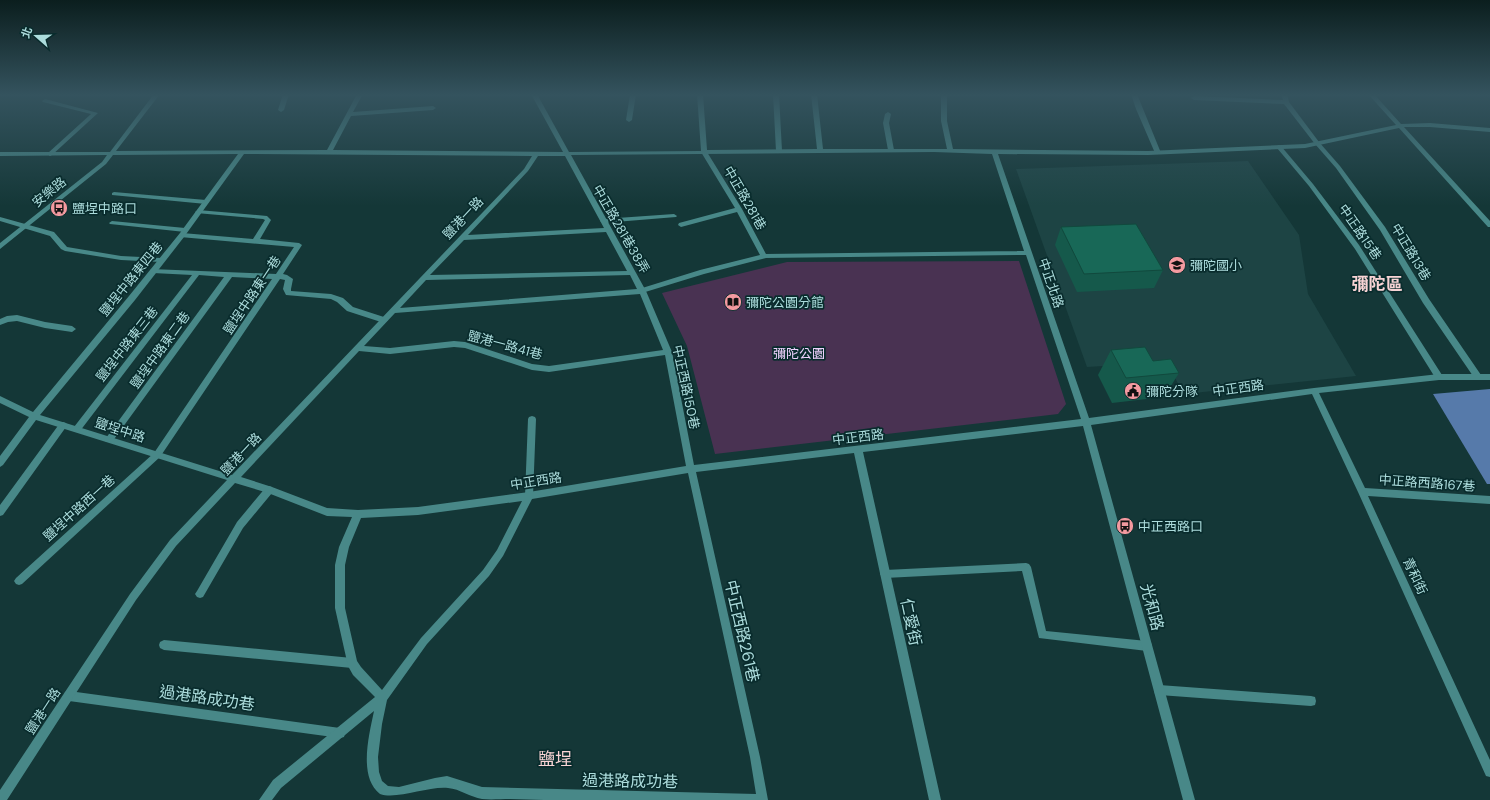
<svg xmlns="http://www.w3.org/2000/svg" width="1490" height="800" font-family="'DM Sans','Noto Sans TC',sans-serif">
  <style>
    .built { fill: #1d4444 }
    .green { fill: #493252 }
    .water { fill: #567aaa }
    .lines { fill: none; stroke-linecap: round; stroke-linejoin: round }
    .service { fill: #488888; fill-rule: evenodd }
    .minor { fill: #488888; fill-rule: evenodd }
    .wall { fill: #15594b }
    .building { fill: #186857; stroke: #11493d }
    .labels { text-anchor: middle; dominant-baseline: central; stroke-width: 3.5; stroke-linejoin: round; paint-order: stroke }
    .street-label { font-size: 13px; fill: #acdcdc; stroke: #092c2d }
    .poi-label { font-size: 13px; fill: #acdcdc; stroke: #092c2d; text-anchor: start }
    .park-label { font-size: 13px; fill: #f1d2ff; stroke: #092c2d }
    .near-street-label { font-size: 16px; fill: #acdcdc; stroke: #092c2d }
    .district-label { font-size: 17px; font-weight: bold; fill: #f8d4d5; stroke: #092c2d }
    .near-neighbourhood-label { font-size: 17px; fill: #f8d4d5; stroke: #092c2d }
  </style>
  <rect width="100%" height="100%" fill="#143737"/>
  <path class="built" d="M 1248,161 L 1299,235 L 1308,294 L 1356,376 L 1184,394 L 1166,362 L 1087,367 L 1016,169 Z"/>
  <path class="green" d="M 1019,261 L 1066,404 L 1058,414 L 715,454 L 687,346 L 662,293 L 787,262 Z"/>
  <path class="water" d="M 1490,389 L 1490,484 L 1487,484 L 1433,394 Z"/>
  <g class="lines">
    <path class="service" d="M 283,94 L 289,94 L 284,110 L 281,112 L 278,110 Z
      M 630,94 L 636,94 L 632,120 L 629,122 L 626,120 Z
      M 773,94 L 779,94 L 782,151 L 779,153 L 776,151 Z
      M 934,94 L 981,94 L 978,96 L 937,96 Z
      M 1131,94 L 1137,94 L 1161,153 L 1160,154 L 1156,154 L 1155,153 L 1136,109 Z
      M 1281,94 L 1287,94 L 1289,102 L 1319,142 L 1340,166 L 1385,227 L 1429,299 L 1481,375 L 1482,377 L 1481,379 L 1475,379 L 1423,303 L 1380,230 L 1336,168 L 1315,144 L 1284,104 L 1194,100 L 1191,98 L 1194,96 L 1283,100 Z
      M 45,99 L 98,113 L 52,155 L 50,156 L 47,154 L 48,153 L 91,114 L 43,102 L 42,101 Z
      M 888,112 L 891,114 L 889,123 L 894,150 L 891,152 L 888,150 L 883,123 L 885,114 Z
      M 1279,145 L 1281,146 L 1313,184 L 1359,245 L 1442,375 L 1443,377 L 1442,379 L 1436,379 L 1355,249 L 1309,186 L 1277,148 L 1277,146 Z
      M 704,150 L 707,152 L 742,209 L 767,256 L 766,258 L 704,274 L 642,293 L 639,293 L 638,291 L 639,289 L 700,270 L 760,255 L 737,212 L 681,227 L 678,225 L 679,223 L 735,208 L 701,152 Z
      M 114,192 L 206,200 L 209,202 L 206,204 L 112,195 L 112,193 Z
      M 198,210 L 267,216 L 271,220 L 260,239 L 299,243 L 302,245 L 283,274 L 287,275 L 293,279 L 291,289 L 291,291 L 331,294 L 343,298 L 353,307 L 387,318 L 388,320 L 384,323 L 347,311 L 337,302 L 331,299 L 286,295 L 283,289 L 285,280 L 280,279 L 160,457 L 22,584 L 19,585 L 16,584 L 14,581 L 16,578 L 154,453 L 272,279 L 232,277 L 112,442 L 106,442 L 105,440 L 106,438 L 224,277 L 199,275 L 80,431 L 74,431 L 73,429 L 74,427 L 192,275 L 153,273 L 150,271 L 151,269 L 276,274 L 294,247 L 180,237 L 180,233 L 182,233 L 253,239 L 265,220 L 263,219 L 196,213 L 195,212 Z
      M 674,214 L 677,216 L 676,217 L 603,223 L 600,221 L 603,219 Z
      M 0,217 L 54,232 L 67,247 L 121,256 L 161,258 L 164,260 L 161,262 L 121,260 L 65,251 L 61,249 L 50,236 L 0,221 Z
      M 112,221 L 185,228 L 188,230 L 185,232 L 110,224 L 109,223 Z
      M 17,315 L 45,322 L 72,326 L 76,329 L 72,332 L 45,328 L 17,321 L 8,322 L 0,325 L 0,319 L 7,316 Z
      M 532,416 L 535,417 L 536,419 L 533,496 L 532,499 L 529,500 L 526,499 L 525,496 L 528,419 L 529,417 Z
      M 63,422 L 66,423 L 67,425 L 66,427 L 3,515 L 0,516 L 0,505 L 60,423 Z
      M 269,486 L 272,487 L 273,490 L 272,493 L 243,528 L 203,597 L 200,598 L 197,597 L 195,594 L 197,591 L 237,522 L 266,487 Z
      M 1026,563 L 1029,564 L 1031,567 L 1046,631 L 1147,641 L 1151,643 L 1152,646 L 1151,649 L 1147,651 L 1039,638 L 1022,571 L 885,578 L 882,577 L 880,574 L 882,571 L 885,570 Z
      M 164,640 L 352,658 L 356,660 L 357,663 L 356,666 L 352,668 L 164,650 L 160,648 L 159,645 L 160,642 Z
      M 1159,685 L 1311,696 L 1315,697 L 1316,701 L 1315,705 L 1311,706 L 1159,695 L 1155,694 L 1154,690 L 1155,686 Z
      M 69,691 L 340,728 L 344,729 L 345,733 L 344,737 L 340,738 L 69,701 L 65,700 L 64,696 L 65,692 Z"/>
    <path class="minor" d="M 154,94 L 160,94 L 116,151 L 327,150 L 357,94 L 363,94 L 353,112 L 433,106 L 436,108 L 433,110 L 351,116 L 333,150 L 563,152 L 531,94 L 537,94 L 569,152 L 701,151 L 697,94 L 703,94 L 707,150 L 817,149 L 811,94 L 817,94 L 823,149 L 947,149 L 941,121 L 941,94 L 947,94 L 947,121 L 953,149 L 1148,151 L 1305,144 L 1396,125 L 1368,94 L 1374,94 L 1401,124 L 1430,123 L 1490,128 L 1490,132 L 1430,127 L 1404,127 L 1490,221 L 1490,227 L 1488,227 L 1399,128 L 1305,148 L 1148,155 L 998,154 L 1089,418 L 1314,388 L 1439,374 L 1490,374 L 1490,380 L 1439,380 L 1319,393 L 1365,488 L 1490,496 L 1490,504 L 1368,496 L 1490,760 L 1490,777 L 1486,776 L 1358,492 L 1312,394 L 1091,425 L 1195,800 L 1183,800 L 1083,426 L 863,452 L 941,800 L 929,800 L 854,453 L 696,472 L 760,757 L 768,800 C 705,800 642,800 579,800 C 556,800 533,800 510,799 C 501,799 491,800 482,799 C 470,797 460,789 448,788 C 428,786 397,800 380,794 C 358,777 369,735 374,711 L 281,788 L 272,800 L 259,800 L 273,780 L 375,697 L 353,675 L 348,666 L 335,608 L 335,565 L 339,547 L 352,517 L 327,516 L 268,493 L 235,483 L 176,546 L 136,600 L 7,800 L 0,800 L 0,790 L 130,594 L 170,540 L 227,480 L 36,420 L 3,465 L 0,467 L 0,456 L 29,417 L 0,403 L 0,396 L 33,412 L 129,296 L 180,233 L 238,154 L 113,155 L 106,164 L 0,249 L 0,243 L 102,162 L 107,155 L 0,156 L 0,152 L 110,152 ZM 934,152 L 992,154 L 1024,251 L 764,254 L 761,256 L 764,258 L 1026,255 L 1081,419 L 694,465 L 672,352 L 646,291 L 571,155 ZM 244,154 L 532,156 L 524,169 L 232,475 L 40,415 L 135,300 L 184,237 ZM 538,156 L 565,156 L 604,228 L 468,235 L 528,171 ZM 606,232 L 627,271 L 430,275 L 464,240 ZM 630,275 L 637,289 L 400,308 L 426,280 ZM 640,294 L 663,350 L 549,366 L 532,364 L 465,342 L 454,341 L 390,348 L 364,346 L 395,313 ZM 454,347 L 465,348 L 532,370 L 549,372 L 665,355 L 686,466 L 529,492 L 418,507 L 358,510 L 327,508 L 272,487 L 241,477 L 359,351 L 390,354 ZM 688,473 L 750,757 L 756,794 L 482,787 L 447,776 L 435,778 L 399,787 L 388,786 L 382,781 L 379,772 L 378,757 L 382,724 L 387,700 L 427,644 L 489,576 L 503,556 L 532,499 ZM 522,501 L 497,550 L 483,570 L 421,638 L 382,690 L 361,667 L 357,661 L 345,608 L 345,565 L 349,547 L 361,518 L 418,515 Z"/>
  </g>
  <path class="wall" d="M 1061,227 L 1163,270 L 1154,288 L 1077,292 L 1055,245 Z
    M 1111,350 L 1153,361 L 1179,373 L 1164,397 L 1112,403 L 1098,375 Z"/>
  <path class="building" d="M 1136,224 L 1163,270 L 1084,274 L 1061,227 Z
    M 1145,347 L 1153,361 L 1171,359 L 1179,373 L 1126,378 L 1111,350 Z"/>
  <linearGradient id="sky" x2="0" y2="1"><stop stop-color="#0b1e1e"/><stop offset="0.46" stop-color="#34535e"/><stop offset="1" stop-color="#34535e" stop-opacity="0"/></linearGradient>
  <rect width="1490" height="206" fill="url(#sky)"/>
  <defs>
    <symbol id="bus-disc" viewBox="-11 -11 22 22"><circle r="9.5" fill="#f49aa0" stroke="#092c2d"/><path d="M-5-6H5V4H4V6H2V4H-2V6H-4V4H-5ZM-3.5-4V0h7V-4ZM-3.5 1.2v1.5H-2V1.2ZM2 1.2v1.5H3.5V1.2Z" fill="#111"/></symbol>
    <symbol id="school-disc" viewBox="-11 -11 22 22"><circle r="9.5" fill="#f49aa0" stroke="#092c2d"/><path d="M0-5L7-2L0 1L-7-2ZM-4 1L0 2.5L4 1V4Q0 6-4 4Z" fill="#111"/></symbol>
    <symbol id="library-disc" viewBox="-11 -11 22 22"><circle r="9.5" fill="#f49aa0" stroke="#092c2d"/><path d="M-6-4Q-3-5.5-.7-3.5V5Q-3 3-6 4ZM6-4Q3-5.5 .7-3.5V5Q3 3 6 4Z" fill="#111"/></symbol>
    <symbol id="civic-disc" viewBox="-11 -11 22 22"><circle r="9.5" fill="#f49aa0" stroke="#092c2d"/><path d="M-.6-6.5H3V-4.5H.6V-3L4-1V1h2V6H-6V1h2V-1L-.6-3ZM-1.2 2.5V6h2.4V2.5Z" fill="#111"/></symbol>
  </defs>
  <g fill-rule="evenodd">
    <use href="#bus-disc" x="49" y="198" width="20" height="20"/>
    <use href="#school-disc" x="1167" y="255" width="20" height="20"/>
    <use href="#library-disc" x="723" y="292" width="20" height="20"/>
    <use href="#civic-disc" x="1123" y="381" width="20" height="20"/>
    <use href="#bus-disc" x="1115" y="516" width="20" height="20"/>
  </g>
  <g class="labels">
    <g class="street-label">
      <text transform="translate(49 192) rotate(-39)">安樂路</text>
      <text transform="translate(745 198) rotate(60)">中正路281巷</text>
      <text transform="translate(463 218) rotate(-47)">鹽港一路</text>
      <text transform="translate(621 229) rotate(60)">中正路281巷38弄</text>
      <text transform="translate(1360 232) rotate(55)">中正路15巷</text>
      <text transform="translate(1411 252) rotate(59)">中正路13巷</text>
      <text transform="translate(131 279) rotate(-51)">鹽埕中路東四巷</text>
      <text transform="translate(1051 283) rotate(71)">中正北路</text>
      <text transform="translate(252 295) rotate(-56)">鹽埕中路東一巷</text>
      <text transform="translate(127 344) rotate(-52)">鹽埕中路東三巷</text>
      <text transform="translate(505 345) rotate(15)">鹽港一路41巷</text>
      <text transform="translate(160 350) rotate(-54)">鹽埕中路東二巷</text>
      <text transform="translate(686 387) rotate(78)">中正西路150巷</text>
      <text transform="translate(1238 388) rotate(-8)">中正西路</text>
      <text transform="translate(120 430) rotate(18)">鹽埕中路</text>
      <text transform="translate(858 437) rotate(-7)">中正西路</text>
      <text transform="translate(241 454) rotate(-47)">鹽港一路</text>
      <text transform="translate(536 481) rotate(-9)">中正西路</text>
      <text transform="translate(1427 483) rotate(4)">中正路西路167巷</text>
      <text transform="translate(79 508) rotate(-42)">鹽埕中路西一巷</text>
      <text transform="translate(1415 576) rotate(65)">青和街</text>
      <text transform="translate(43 711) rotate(-57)">鹽港一路</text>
    </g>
    <g class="poi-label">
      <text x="72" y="208">鹽埕中路口</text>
      <text x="1190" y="265">彌陀國小</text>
      <text x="746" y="302">彌陀公園分館</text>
      <text x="1146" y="391">彌陀分隊</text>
      <text x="1138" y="526">中正西路口</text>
    </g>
    <g class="park-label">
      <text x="799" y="353">彌陀公園</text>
    </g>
    <g class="near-street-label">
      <text transform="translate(1152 607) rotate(75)">光和路</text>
      <text transform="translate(911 622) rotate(78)">仁愛街</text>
      <text transform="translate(742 631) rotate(77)">中正西路261巷</text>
      <text transform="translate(207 698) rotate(8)">過港路成功巷</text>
      <text transform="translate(630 781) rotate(1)">過港路成功巷</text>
    </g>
    <g class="district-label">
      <text x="1377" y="284">彌陀區</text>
    </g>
    <g class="near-neighbourhood-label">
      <text x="555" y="759">鹽埕</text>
    </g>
  </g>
  <g transform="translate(36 36) rotate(290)" stroke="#092c2d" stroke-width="3" paint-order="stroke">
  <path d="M0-3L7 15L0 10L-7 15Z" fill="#acdcdc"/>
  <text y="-6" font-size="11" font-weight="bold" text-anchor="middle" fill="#acdcdc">北</text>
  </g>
</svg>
